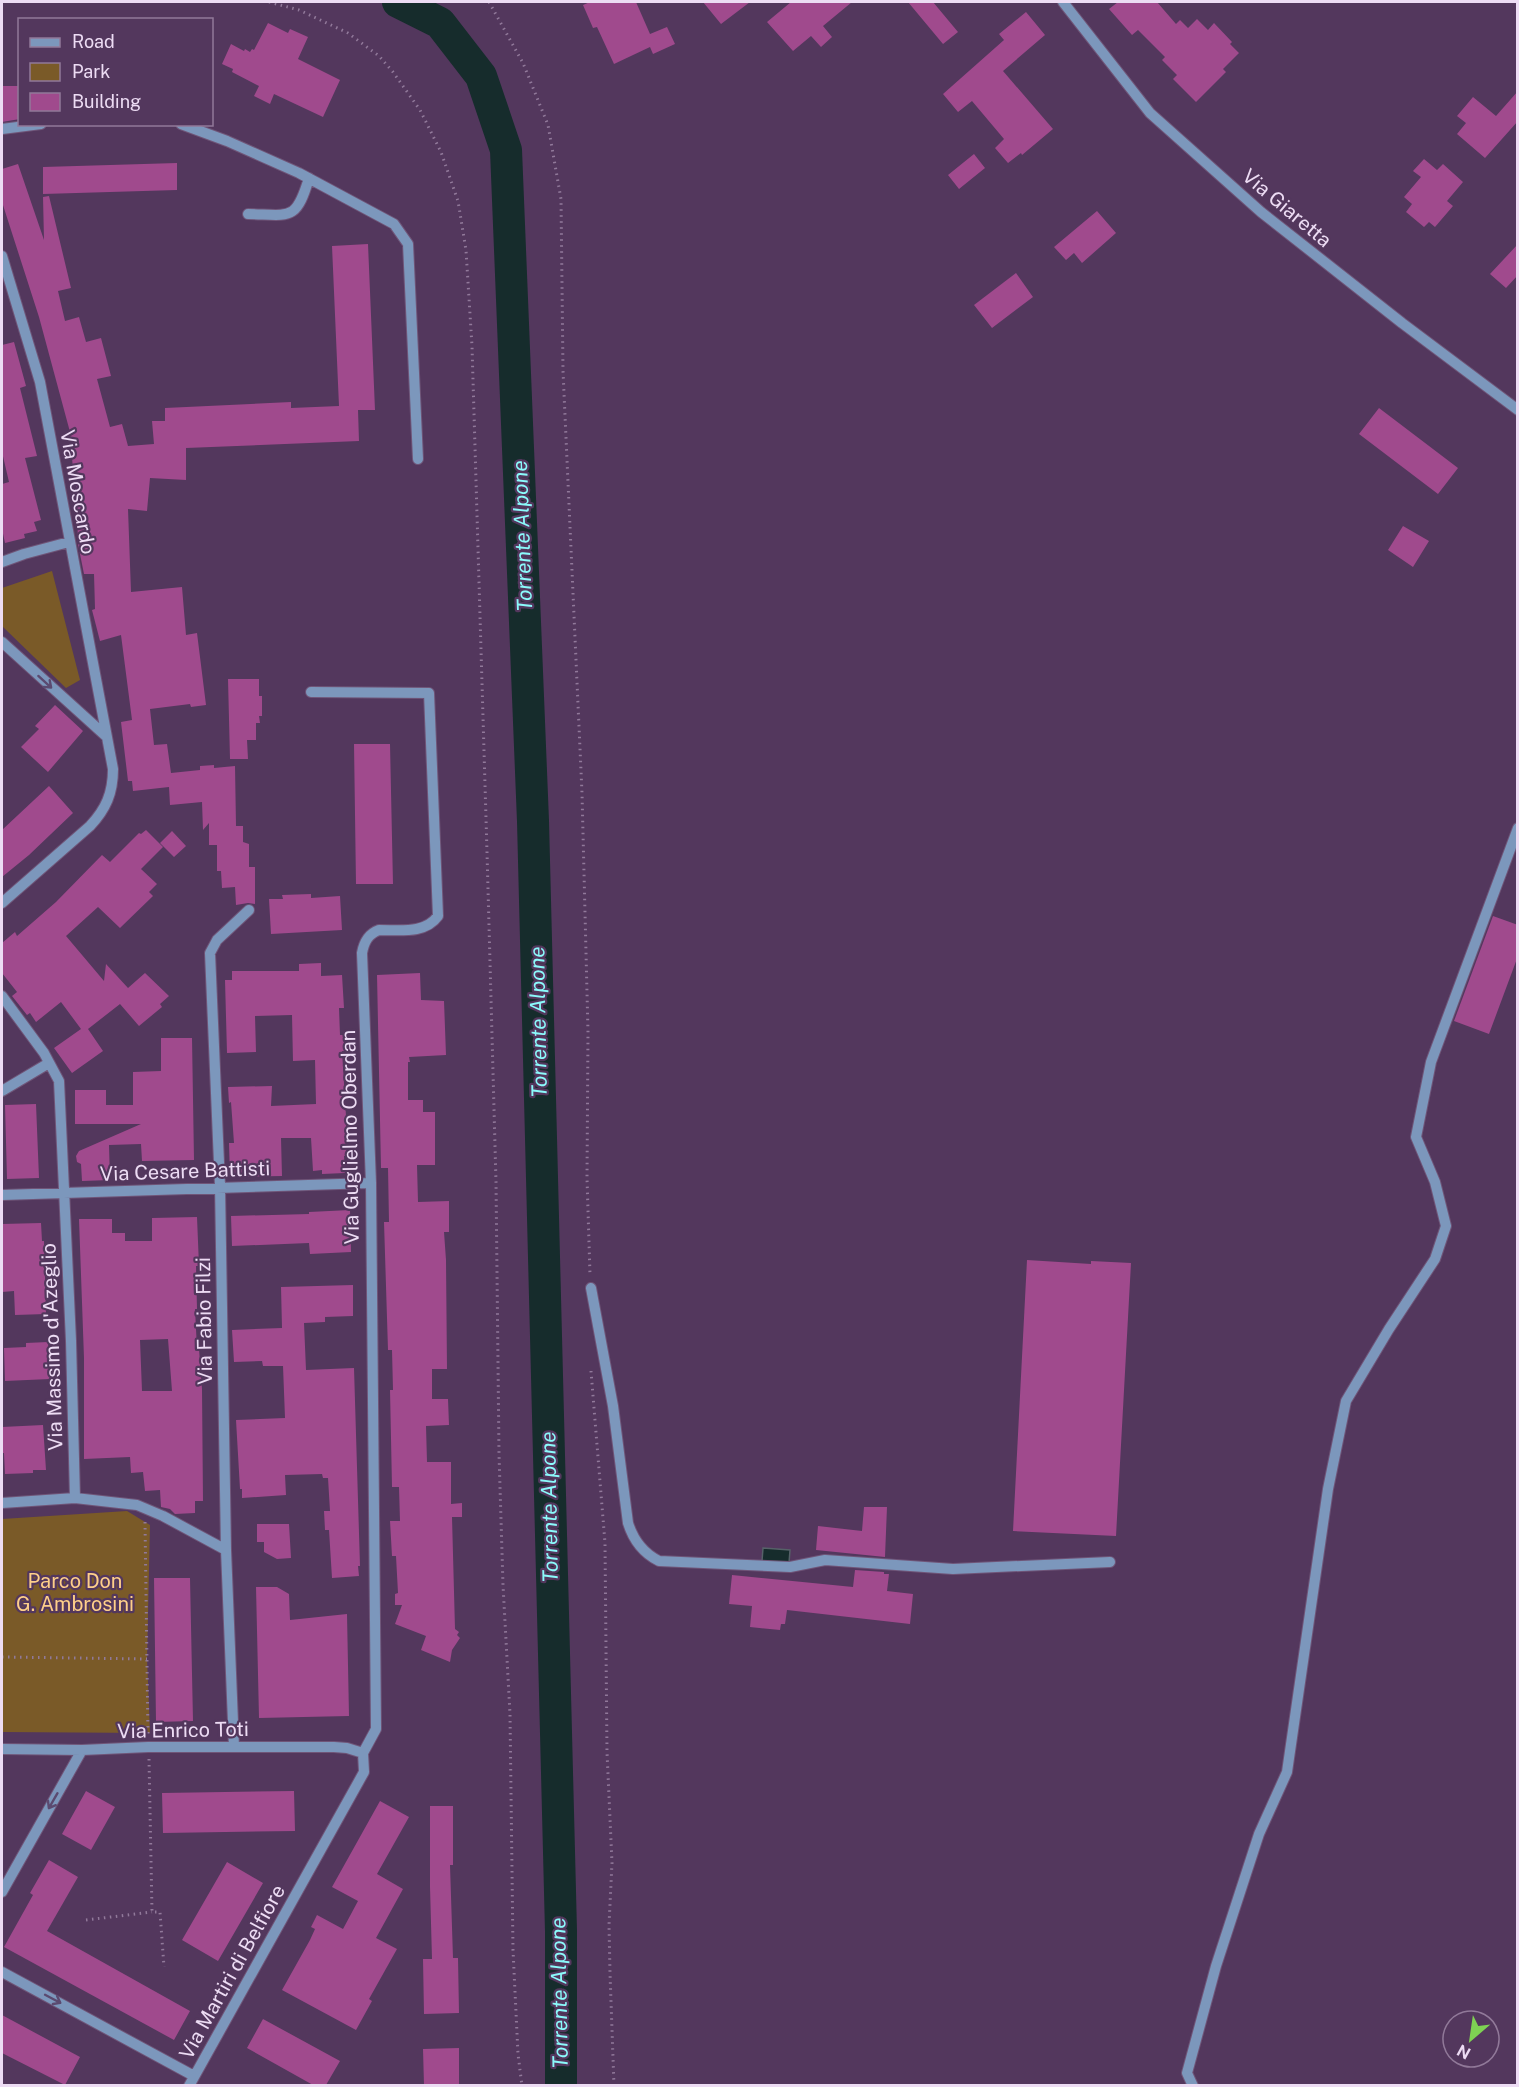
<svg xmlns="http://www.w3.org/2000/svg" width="1519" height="2087" font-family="'Public Sans',sans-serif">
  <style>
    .green { fill: #7a5a28 }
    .water { fill: #162c2c; stroke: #566168; stroke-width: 1.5 }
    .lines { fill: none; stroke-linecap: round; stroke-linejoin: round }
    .river { stroke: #162c2c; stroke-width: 32 }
    .building { fill: #a04a8d; fill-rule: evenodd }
    .minor-casing { stroke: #6f5578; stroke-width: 12 }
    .path { stroke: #91799a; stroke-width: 3; stroke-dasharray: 1.5 4.5; stroke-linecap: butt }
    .minor { stroke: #7c97bc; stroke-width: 10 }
    .oneway { stroke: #5b4a70 }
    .labels { text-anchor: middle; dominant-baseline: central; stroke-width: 4.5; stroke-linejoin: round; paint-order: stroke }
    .street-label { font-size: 20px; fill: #eddcf4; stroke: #53375d }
    .park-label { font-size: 20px; fill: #fecf89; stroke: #53375d }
    .water-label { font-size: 21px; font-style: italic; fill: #8bfafb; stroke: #53375d }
  </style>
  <rect width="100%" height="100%" fill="#53375d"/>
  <path class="green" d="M 52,571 L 80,680 L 66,688 L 2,626 L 2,588 Z
    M 127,1511 L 150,1525 L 147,1659 L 150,1733 L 2,1732 L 2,1519 Z"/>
  <path class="water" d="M 763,1548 L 790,1550 L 789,1563 L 762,1561 Z"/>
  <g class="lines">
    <path class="river" d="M 398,2 L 440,23 L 481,76 L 506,150 L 533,821 L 561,1931 L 561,2086"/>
  </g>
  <path class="building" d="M 590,2 L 636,2 L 650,34 L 667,27 L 675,44 L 653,54 L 650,47 L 614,64 L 597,27 L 593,28 L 583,5 Z
    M 703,2 L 750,2 L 721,24 Z
    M 791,2 L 852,2 L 823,26 L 832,37 L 821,47 L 811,36 L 793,51 L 767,22 Z
    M 908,2 L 933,2 L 958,32 L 943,44 Z
    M 1118,2 L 1157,2 L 1176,24 L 1180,20 L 1188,28 L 1197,19 L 1208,30 L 1214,23 L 1232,42 L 1230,44 L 1239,53 L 1223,69 L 1226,72 L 1196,102 L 1173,79 L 1177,75 L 1162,60 L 1165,57 L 1138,30 L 1132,35 L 1109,9 Z
    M 1026,12 L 1045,35 L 1003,71 L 1053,129 L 1022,155 L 1021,153 L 1008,163 L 995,148 L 1004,139 L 972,101 L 958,112 L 943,94 L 1004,40 L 999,34 Z
    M 268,23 L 288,33 L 290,29 L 308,37 L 298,59 L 340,80 L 323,117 L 274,94 L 270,104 L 254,96 L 259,86 L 232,72 L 233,69 L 222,64 L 231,44 L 244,51 L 245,49 L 250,52 L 252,49 L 254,50 Z
    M 2,86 L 20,86 L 20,119 L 2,122 Z
    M 1518,91 L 1518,121 L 1485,158 L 1457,134 L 1466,123 L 1457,116 L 1473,97 L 1496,116 Z
    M 974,154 L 985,168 L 959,189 L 948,175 Z
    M 1424,159 L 1437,170 L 1443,164 L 1463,182 L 1447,201 L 1453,206 L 1435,227 L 1429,222 L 1424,227 L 1406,212 L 1412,204 L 1404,197 L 1421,177 L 1413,171 Z
    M 177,163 L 177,190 L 43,194 L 43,167 Z
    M 18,164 L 44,240 L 43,197 L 49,196 L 71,288 L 58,291 L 65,321 L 79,317 L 86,342 L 101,338 L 111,376 L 97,379 L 110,427 L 122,424 L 128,446 L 154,444 L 152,421 L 165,421 L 165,408 L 291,402 L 291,408 L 339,406 L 332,246 L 368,244 L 375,410 L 358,410 L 359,441 L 186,448 L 186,480 L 150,478 L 147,511 L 128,509 L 131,592 L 182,587 L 186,635 L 197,633 L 206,705 L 191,707 L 190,704 L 150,709 L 154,745 L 167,744 L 171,773 L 200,770 L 200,766 L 214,765 L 214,768 L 235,766 L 236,826 L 243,826 L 243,842 L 249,844 L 249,867 L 255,867 L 255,904 L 248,903 L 236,905 L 235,887 L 222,888 L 221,871 L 217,871 L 217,845 L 209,845 L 209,823 L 203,830 L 202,802 L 170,805 L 169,787 L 133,791 L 132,781 L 128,781 L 121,722 L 132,720 L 121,635 L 100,641 L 92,610 L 95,609 L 94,574 L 84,574 L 78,544 L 76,470 L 73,470 L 70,432 L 39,317 L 2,202 L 2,169 Z
    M 1097,211 L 1116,233 L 1082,263 L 1074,253 L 1066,260 L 1054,247 Z
    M 1518,244 L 1518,275 L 1506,288 L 1490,274 Z
    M 1016,273 L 1033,297 L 992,328 L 974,305 Z
    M 14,342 L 26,386 L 20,388 L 37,456 L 25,458 L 41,520 L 34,522 L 37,531 L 24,534 L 25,538 L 5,543 L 2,529 L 2,484 L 9,482 L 2,452 L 2,345 Z
    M 1379,408 L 1458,468 L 1438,494 L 1359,434 Z
    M 1403,526 L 1429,541 L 1413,567 L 1388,550 Z
    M 228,679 L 259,679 L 259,696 L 262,696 L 262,716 L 259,716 L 260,723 L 256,723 L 256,740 L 247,740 L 248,759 L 230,759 Z
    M 55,705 L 83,731 L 48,772 L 21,747 L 39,729 L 35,726 Z
    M 354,744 L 390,744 L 393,884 L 356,884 Z
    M 49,786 L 73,813 L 29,855 L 2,877 L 2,830 Z
    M 146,830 L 163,847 L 141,869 L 157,884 L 149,892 L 153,896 L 120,928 L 98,907 L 66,936 L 104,981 L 106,964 L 128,988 L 145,973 L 169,996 L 160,1004 L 162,1007 L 139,1026 L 120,1004 L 88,1029 L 103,1051 L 72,1073 L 54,1048 L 81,1029 L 61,1002 L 36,1022 L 30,1013 L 27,1015 L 12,996 L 17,992 L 2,973 L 2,943 L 15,932 L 17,936 L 56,902 L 102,855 L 110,862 L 139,833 L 141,834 Z
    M 172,831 L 186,846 L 174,857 L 160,843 Z
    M 311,894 L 311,898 L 340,896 L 342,930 L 271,934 L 269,899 L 283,899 L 282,895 Z
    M 1493,916 L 1518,925 L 1518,956 L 1489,1034 L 1454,1021 Z
    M 321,963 L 321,976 L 342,975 L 344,1008 L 339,1008 L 340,1035 L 344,1035 L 345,1051 L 342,1051 L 346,1116 L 347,1156 L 344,1156 L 345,1173 L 322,1174 L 322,1170 L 313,1171 L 311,1138 L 281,1138 L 282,1176 L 230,1177 L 229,1143 L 234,1143 L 231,1102 L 229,1103 L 228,1087 L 272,1086 L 271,1106 L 316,1104 L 315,1060 L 293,1061 L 292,1015 L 255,1016 L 256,1052 L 227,1053 L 225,980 L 232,980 L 232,971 L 299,971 L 299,964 Z
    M 420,973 L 421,1000 L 444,1001 L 446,1055 L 409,1057 L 410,1062 L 408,1062 L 408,1100 L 423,1100 L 423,1112 L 435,1112 L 435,1165 L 417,1165 L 418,1202 L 449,1201 L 449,1232 L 444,1232 L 446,1260 L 447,1369 L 432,1369 L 432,1399 L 448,1399 L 449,1425 L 426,1426 L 427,1462 L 451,1462 L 451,1504 L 462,1503 L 462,1517 L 452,1517 L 455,1629 L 459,1632 L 457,1635 L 460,1638 L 452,1650 L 450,1662 L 421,1650 L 426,1636 L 395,1624 L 402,1605 L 395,1605 L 395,1594 L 398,1593 L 396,1556 L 392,1556 L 390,1521 L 400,1521 L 399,1487 L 392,1487 L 390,1390 L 393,1390 L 392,1350 L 388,1350 L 384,1222 L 389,1222 L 388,1168 L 381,1168 L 377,975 Z
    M 161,1038 L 192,1038 L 194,1160 L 142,1161 L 141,1144 L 109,1145 L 110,1180 L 82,1181 L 81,1164 L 77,1162 L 76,1156 L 79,1151 L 141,1124 L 75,1124 L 75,1090 L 106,1090 L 106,1105 L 133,1105 L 133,1072 L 161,1071 Z
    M 36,1104 L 39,1178 L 7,1179 L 5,1105 Z
    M 350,1210 L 351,1252 L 310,1254 L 309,1243 L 232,1246 L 231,1216 L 309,1214 L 309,1212 Z
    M 197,1217 L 199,1266 L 196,1266 L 197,1309 L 195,1309 L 197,1349 L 199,1349 L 202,1389 L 203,1501 L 195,1501 L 195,1513 L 175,1514 L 170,1509 L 161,1507 L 160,1490 L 145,1491 L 143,1472 L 131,1473 L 130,1457 L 84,1459 L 84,1358 L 79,1219 L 112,1219 L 112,1233 L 125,1233 L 125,1241 L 152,1241 L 152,1218 ZM 168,1339 L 172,1391 L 142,1391 L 140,1340 Z
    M 41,1223 L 42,1241 L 44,1241 L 46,1314 L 15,1315 L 14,1291 L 2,1292 L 2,1224 Z
    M 1027,1260 L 1091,1264 L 1091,1261 L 1131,1263 L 1116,1536 L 1013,1531 Z
    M 353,1285 L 353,1316 L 325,1317 L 325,1322 L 304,1323 L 306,1370 L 354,1368 L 360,1566 L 358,1566 L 359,1576 L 332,1578 L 329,1530 L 325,1530 L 324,1511 L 330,1511 L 328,1478 L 323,1478 L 322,1474 L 285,1475 L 286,1495 L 242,1498 L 242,1489 L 240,1489 L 236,1420 L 285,1418 L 283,1366 L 263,1366 L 262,1361 L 234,1362 L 232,1330 L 282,1328 L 281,1287 Z
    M 48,1342 L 50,1379 L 5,1381 L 4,1348 L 26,1347 L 26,1343 Z
    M 43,1425 L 46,1470 L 33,1470 L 33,1473 L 5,1474 L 4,1453 L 2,1453 L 2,1427 Z
    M 864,1507 L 887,1507 L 885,1557 L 816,1550 L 818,1526 L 862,1531 Z
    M 257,1524 L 289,1524 L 291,1558 L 277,1559 L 264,1552 L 264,1542 L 257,1542 Z
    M 855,1570 L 884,1572 L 884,1574 L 889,1574 L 887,1591 L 913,1594 L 910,1624 L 787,1610 L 785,1624 L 781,1624 L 780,1630 L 750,1627 L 752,1606 L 729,1604 L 732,1575 L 853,1587 Z
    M 154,1578 L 190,1578 L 193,1721 L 156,1722 Z
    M 256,1587 L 277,1587 L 289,1594 L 290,1620 L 347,1614 L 349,1716 L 259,1718 Z
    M 86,1791 L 115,1807 L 91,1850 L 62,1834 Z
    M 294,1791 L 295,1831 L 163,1833 L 162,1793 Z
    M 380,1801 L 409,1817 L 377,1874 L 403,1889 L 376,1938 L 397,1949 L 369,1999 L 372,2001 L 356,2030 L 282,1990 L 310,1940 L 315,1929 L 311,1927 L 317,1915 L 343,1929 L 358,1901 L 332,1887 Z
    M 430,1806 L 453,1806 L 453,1865 L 450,1865 L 453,1958 L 458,1958 L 459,2013 L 424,2014 L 423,1959 L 432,1959 L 430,1887 Z
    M 49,1860 L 78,1877 L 47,1931 L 190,2011 L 174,2040 L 4,1947 L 33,1895 L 30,1893 Z
    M 227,1862 L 263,1883 L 218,1961 L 182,1940 Z
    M 2,2015 L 80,2057 L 65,2085 L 2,2053 Z
    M 263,2019 L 340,2061 L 326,2085 L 313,2085 L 247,2048 Z
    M 459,2048 L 459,2085 L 424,2085 L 423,2049 Z"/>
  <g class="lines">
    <defs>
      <path id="minor" d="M 1063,2 L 1150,113 L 1261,212 L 1402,323 L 1518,410
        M 181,124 L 227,141 L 299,173 L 394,224 L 408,244 L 418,459
        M 2,129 L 41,124
        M 248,214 C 290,215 296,222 309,178
        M 2,256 L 40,382 L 113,769 C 113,793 106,809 90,826 L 2,903
        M 2,562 L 24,554 L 69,542
        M 2,642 L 107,737
        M 2,996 L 44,1053 L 59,1081 L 71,1341 L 75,1498
        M 2,1091 L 49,1063
        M 2,1195 L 371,1183
        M 591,1288 L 613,1406 L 628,1523 C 633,1539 643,1553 659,1561 L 790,1567 L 825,1560 L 953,1569 L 1110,1562
        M 2,1503 L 75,1498 L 137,1505 L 163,1516 L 226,1550
        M 234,1747 L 226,1550 L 220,1186 L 210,953 L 217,940 L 249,910
        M 2,1749 L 82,1750 L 148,1747 L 334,1747 L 347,1748 L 363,1753
        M 2,1892 L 82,1750
        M 2,1972 L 194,2076
        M 189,2086 L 364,1772 L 363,1753 L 376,1729 L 371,1183 L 362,953 C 364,942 368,934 379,930 C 401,930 425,934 438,916 L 429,693 L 311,692
        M 1193,2086 L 1187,2073 L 1216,1966 L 1259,1834 L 1287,1772 L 1328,1489 L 1346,1401 L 1389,1329 L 1435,1259 L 1446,1226 L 1435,1182 L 1416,1137 L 1431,1062 L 1518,828"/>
    </defs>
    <use href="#minor" class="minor-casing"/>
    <path class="path" d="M 269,2 L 299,10 L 348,33 L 379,56 L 393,72 L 420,110 L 441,152 L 458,201 L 466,250 L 472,346 L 487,852 L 496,1182 L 499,1454 L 503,1585 L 510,1714 L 513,1950 L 518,2054 L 522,2086
      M 489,2 L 523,63 L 548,125 L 561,199 L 563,371 L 582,793 L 588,1032 L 587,1178 L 590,1275
      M 591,1371 L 605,1543 L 607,1752 L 612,1863 L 609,1925 L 610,1973 L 614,2086
      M 145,1522 L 148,1734
      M 2,1657 L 147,1659
      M 149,1759 L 152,1912 L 160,1912 L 164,1967
      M 86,1920 L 152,1912"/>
    <use href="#minor" class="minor"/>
  </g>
  <defs><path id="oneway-shaft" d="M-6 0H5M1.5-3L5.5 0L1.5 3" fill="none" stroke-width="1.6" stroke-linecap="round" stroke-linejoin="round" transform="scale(1.5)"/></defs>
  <g class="oneway">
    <use href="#oneway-shaft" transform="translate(45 682) rotate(42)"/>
    <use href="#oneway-shaft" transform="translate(53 1801) rotate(120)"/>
    <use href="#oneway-shaft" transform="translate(53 1999) rotate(28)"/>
  </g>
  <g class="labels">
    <g class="street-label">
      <text transform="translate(1287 208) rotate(40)">Via Giaretta</text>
      <text transform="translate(78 492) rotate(80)">Via Moscardo</text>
      <text transform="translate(350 1137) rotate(-91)">Via Guglielmo Oberdan</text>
      <text transform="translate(185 1171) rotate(-2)">Via Cesare Battisti</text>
      <text transform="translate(204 1321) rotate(-91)">Via Fabio Filzi</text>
      <text transform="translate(52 1347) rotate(-92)">Via Massimo d'Azeglio</text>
      <text transform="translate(183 1730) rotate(-1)">Via Enrico Toti</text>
      <text transform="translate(232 1972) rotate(-61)">Via Martiri di Belfiore</text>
    </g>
    <g class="park-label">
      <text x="75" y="1581">Parco Don<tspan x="75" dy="23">G. Ambrosini</tspan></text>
    </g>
    <g class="water-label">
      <text transform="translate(522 536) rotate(-92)">Torrente Alpone</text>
      <text transform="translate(538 1022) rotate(-91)">Torrente Alpone</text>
      <text transform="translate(549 1507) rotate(-91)">Torrente Alpone</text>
      <text transform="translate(559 1993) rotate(-91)">Torrente Alpone</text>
    </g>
  </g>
  <rect width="1519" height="2087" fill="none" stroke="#eddcf4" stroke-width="6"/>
  <rect x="18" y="18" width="195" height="108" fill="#53375d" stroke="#917999" stroke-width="1.5"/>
  <rect x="30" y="38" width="30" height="9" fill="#7c97bc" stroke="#917999" stroke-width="1.5"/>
  <text x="72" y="48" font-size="18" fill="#eddcf4">Road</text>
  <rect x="30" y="63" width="30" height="18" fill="#7a5a28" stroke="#917999" stroke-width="1.5"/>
  <text x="72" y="78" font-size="18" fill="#eddcf4">Park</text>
  <rect x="30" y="93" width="30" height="18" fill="#a04a8d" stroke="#917999" stroke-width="1.5"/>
  <text x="72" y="108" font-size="18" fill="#eddcf4">Building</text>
  <g transform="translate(1471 2039) rotate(209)"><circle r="28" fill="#53375d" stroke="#917999" stroke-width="1.5"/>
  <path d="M0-4.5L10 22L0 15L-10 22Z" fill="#7ed153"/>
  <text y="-9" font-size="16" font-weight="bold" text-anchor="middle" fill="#eddcf4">N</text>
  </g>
</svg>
